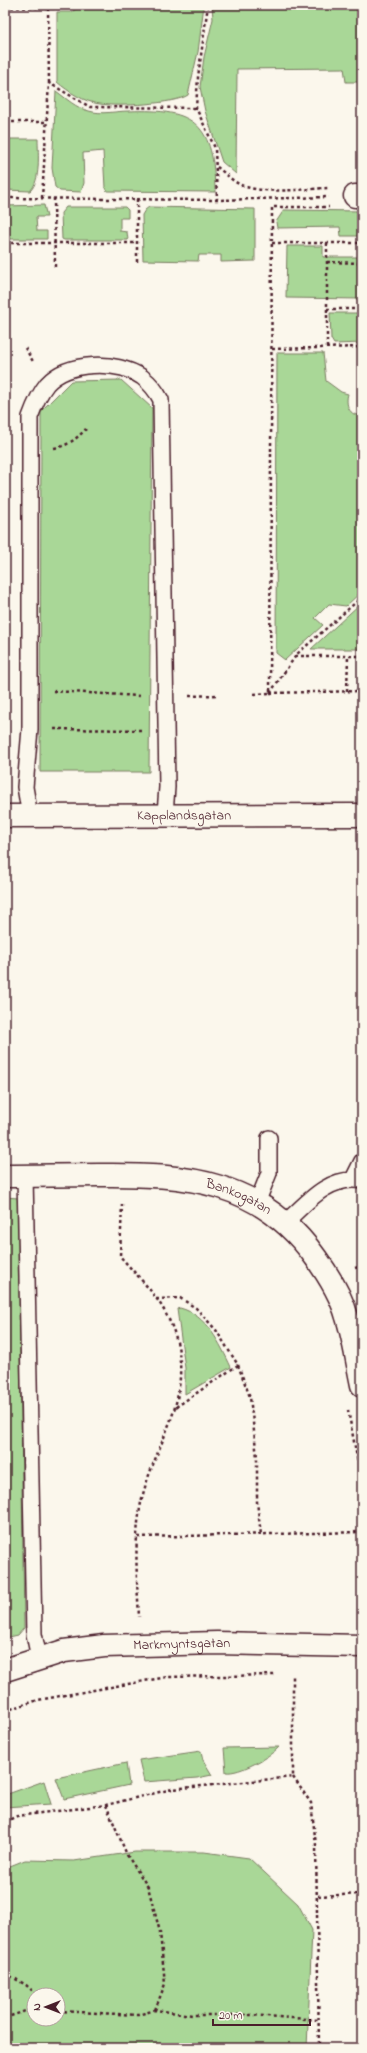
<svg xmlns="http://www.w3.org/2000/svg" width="367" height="2053" font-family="'Indie Flower',sans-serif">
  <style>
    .green { fill: #a9d797; stroke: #7a7b61; fill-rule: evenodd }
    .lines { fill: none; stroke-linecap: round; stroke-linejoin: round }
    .service-casing { stroke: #4a1f2b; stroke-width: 18 }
    .minor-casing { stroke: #4a1f2b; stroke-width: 25 }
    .path { stroke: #4a1f2b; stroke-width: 2.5; stroke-dasharray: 3 3; stroke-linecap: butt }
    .service { stroke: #fbf7ec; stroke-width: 15 }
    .minor { stroke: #fbf7ec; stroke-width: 22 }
    .labels { text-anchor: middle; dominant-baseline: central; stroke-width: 3.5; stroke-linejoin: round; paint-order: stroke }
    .street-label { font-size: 14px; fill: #4a1f2b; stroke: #fbf7ec }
  </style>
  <rect width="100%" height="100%" fill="#fbf7ec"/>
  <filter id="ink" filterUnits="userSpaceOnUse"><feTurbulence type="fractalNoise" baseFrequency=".025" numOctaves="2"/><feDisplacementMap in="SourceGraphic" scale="8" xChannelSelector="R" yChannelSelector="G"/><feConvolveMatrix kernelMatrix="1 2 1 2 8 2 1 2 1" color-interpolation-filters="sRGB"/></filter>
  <g filter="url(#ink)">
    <path class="green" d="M 84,5 L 204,5 L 198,52 L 188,95 C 175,104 117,107 100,104 C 84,102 69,92 57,82 L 57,12 L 71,12 Z
      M 212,5 L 362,5 L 362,82 L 346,82 L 344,68 L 237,69 L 236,174 L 222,162 L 205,111 L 200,87 L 204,57 L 213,19 Z
      M 56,91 C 67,99 76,108 89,111 C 102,115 116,111 129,111 C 196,108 214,125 215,192 L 107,191 L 105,188 L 103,151 L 83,153 L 84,183 L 81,192 L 60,191 L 55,187 L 52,168 Z
      M 5,139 L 38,139 C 38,153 41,181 30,191 L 5,190 Z
      M 44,205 L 47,217 L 36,217 L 37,231 L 47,231 L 47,239 L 5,239 L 5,206 Z
      M 66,207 L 125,207 L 128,210 L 128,218 L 120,218 L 120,231 L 127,232 L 128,240 L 64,240 L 62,239 L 61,213 Z
      M 149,207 L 255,209 L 255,261 L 221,262 L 221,255 L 199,255 L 198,261 L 143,260 L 142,215 L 145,210 Z
      M 284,210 L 362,211 L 362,236 L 341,236 L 340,227 L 277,228 L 276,222 Z
      M 287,246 L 323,246 L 323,257 L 362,257 L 362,299 L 286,298 Z
      M 330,313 L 362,313 L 362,343 L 334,344 L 331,339 Z
      M 277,353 L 323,353 L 326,381 L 341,392 L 348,394 C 345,404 349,417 362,415 L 362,591 L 346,606 L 329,604 L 315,618 L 323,625 L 285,660 L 276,653 Z
      M 121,380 L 152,408 L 149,772 L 40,772 L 41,411 L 71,381 Z
      M 362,602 L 362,649 L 311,649 Z
      M 5,1197 L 18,1198 L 24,1628 L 18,1635 L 5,1638 L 5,1323 L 7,1322 L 7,1276 L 5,1274 Z
      M 180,1308 C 207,1315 220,1344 231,1367 L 185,1394 L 185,1368 L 177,1309 Z
      M 279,1747 C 270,1757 239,1774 226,1772 L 224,1748 Z
      M 201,1751 L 203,1760 L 212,1775 L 197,1778 L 144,1782 L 139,1760 Z
      M 126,1763 L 129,1785 L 64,1799 L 56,1778 Z
      M 44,1781 L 51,1804 L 5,1807 L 5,1795 Z
      M 135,1852 L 204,1852 L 249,1858 L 298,1904 L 312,1930 L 307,2048 L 5,2048 L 5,1868 L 25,1860 L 74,1861 ZM 34,1995 L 58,1995 L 58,2019 L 34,2019 Z"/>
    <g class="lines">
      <defs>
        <path id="service" d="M 30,816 L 25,787 L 30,729 L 30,417 C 34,406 39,394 47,384 C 68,361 117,360 142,377 C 151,384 156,390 161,400 L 167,787 L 165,814
          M 25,1176 L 34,1634 L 39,1658
          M 353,1179 L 362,1161
          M 257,1203 L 269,1173 L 269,1138
          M 285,1223 C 306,1203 330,1174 362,1181"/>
        <g id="minor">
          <path d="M 355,196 L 362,196"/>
          <path id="s1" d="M 5,816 L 362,815"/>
          <path id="s2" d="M 5,1176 C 36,1176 67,1175 99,1175 C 186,1174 261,1180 316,1258 C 329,1276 341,1295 347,1317 C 354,1339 357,1362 362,1385"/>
          <path id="s3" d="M 5,1670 L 64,1651 L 104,1646 L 217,1643 L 362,1646"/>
        </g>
      </defs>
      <use href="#service" class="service-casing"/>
      <use href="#minor" class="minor-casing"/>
      <path class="path" d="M 208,5 L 198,77 L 196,108 L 215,148 L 217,199
        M 5,7 L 48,8
        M 7,7 L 7,122 L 47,122
        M 49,83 L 48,8 L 63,8 L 76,5
        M 217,167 C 224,172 231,180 239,184 C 259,195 304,189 328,188
        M 5,198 L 217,200 L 329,197
        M 42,198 L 49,83 L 90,107 L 196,108
        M 54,198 L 55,267
        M 137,199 L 137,263
        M 5,243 L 137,243
        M 272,243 L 362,243
        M 327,243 L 327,348
        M 327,262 L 362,263
        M 327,309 L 362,309
        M 25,348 L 34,363
        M 272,349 L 362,347
        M 54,448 C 68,446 76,439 86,429
        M 295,656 L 362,656
        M 53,691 L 140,696
        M 347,691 L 348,656
        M 270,693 L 297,654 L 362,597
        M 270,693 L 362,691
        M 254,694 L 270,693 L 272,207 L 329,207
        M 189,696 L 217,695
        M 54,729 L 141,730
        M 122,1204 L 120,1256 C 136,1275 156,1293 167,1316 C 186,1351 183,1391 168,1427 C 158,1454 145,1479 140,1508 C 134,1543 137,1581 139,1617
        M 355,1268 L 362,1266
        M 156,1299 L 180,1298 L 196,1308 L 216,1330 L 238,1365 L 250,1397 L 257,1457 L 257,1502 L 261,1535
        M 176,1407 L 238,1365
        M 348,1410 L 362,1484
        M 138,1537 L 362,1532
        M 5,1711 L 38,1700 L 167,1677 L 276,1675
        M 293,1777 L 311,1803 L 316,1845 L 319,2048
        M 106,1805 L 127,1855 L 148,1887 L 160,1932 L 165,1984 L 155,2010
        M 5,1822 L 17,1816 L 106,1805 L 172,1789 L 293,1777 L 293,1674
        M 318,1896 L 362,1894
        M 5,1973 L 26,1985 L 37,1995
        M 58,2011 L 138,2015 L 155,2010 L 192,2015 L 252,2015 L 319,2020
        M 5,2018 L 28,2010 L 34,2010"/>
      <use href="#service" class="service"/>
      <use href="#minor" class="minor"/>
    </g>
  </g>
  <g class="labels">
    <g class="street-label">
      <text stroke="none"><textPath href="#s1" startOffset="179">Kapplandsgatan</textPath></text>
      <text stroke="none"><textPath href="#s2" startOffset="237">Bankogatan</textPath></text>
      <text stroke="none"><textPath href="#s3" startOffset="180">Markmyntsgatan</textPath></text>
    </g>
  </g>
  <rect width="367" height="2053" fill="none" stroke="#fbf7ec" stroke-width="20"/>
  <rect x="10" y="10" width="347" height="2033" fill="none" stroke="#4a1f2b" stroke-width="1.5" filter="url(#ink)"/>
  <g transform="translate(46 2007) rotate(270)"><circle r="19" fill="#fbf7ec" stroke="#b4a19f"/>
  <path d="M0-3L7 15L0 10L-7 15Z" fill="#4a1f2b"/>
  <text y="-6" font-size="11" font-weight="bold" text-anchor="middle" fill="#4a1f2b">N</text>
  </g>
  <path d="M213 2019v6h97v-6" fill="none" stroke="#4a1f2b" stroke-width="2"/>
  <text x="219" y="2019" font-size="12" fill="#4a1f2b" stroke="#fbf7ec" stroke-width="3" paint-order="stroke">20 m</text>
</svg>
